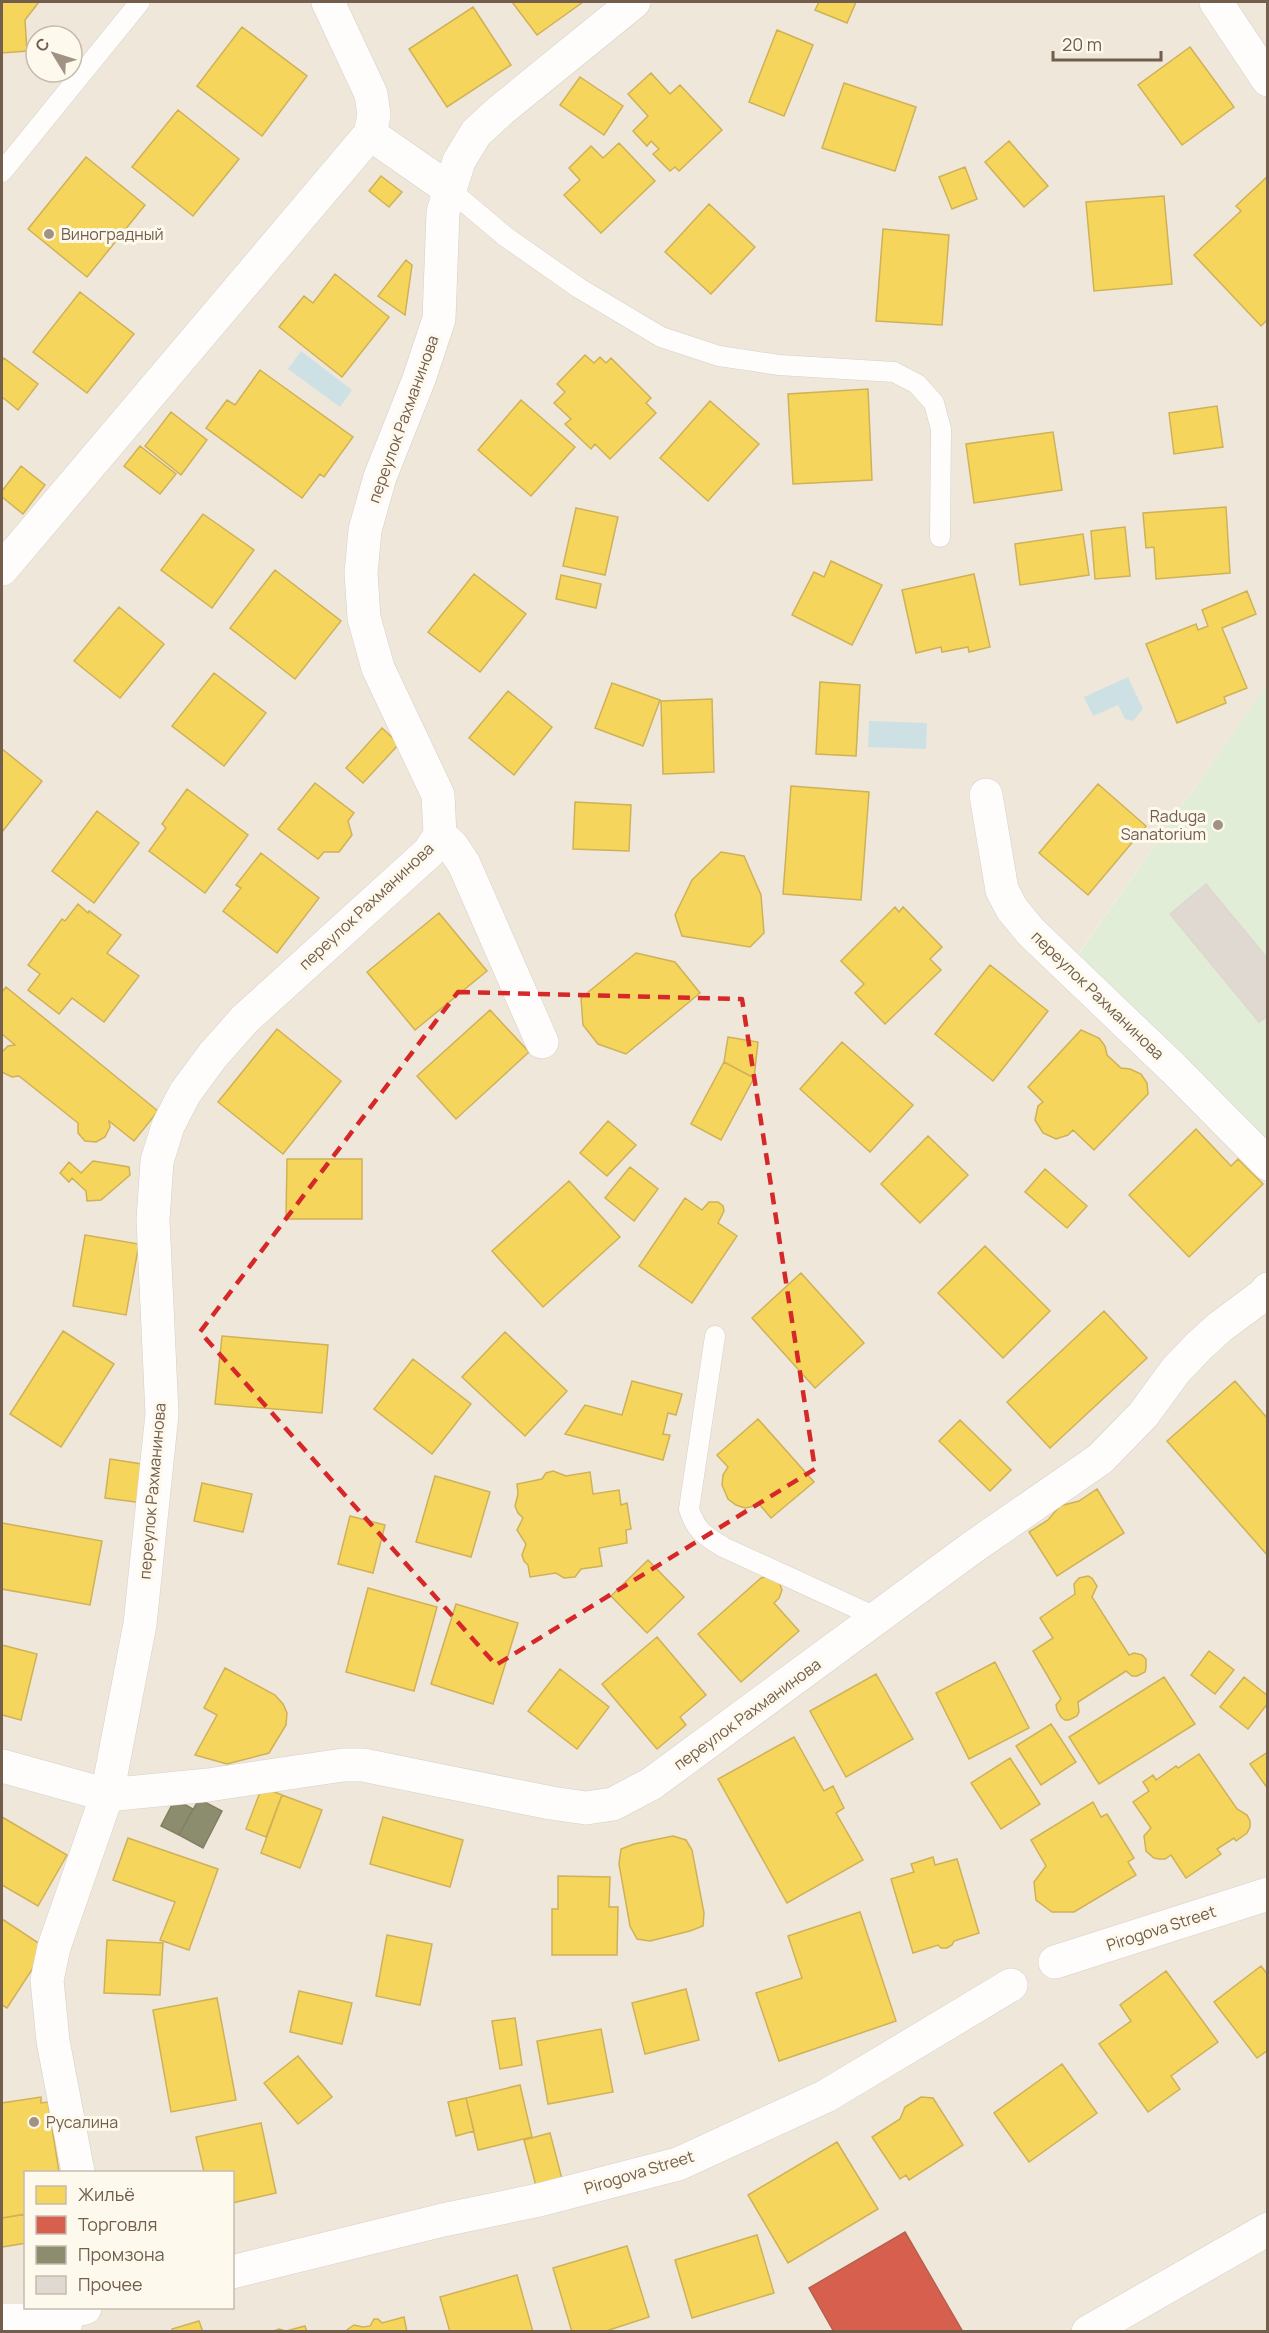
<svg xmlns="http://www.w3.org/2000/svg" width="1269" height="2333" font-family="Manrope,sans-serif">
  <style>
    .residential { fill: #efe7d9; fill-rule: evenodd }
    .green { fill: #e1edd7 }
    .water { fill: #cde1e5 }
    .homes { fill: #f6d55c; stroke: #cfb158; stroke-width: 1.5 }
    .shops { fill: #d6604d; stroke: #b85f4d; stroke-width: 1.5 }
    .industry { fill: #8c8c6e; stroke: #847e64; stroke-width: 1.5 }
    .building { fill: #e0d9d1; stroke: #dfd7cd; stroke-width: 1.5 }
    .lines { fill: none; stroke-linecap: round; stroke-linejoin: round }
    .lane-casing { stroke: #d5d0c9; stroke-width: 21 }
    .street-casing { stroke: #d5d0c9; stroke-width: 34 }
    .secondary-casing { stroke: #d4cfc6; stroke-width: 34 }
    .lane { stroke: #fefdfc; stroke-width: 20 }
    .street { stroke: #fefdfc; stroke-width: 33 }
    .secondary { stroke: #fefdfc; stroke-width: 33 }
    .marked { fill: none; stroke: #d62828; stroke-width: 4.5; stroke-dasharray: 12 8; stroke-linejoin: round }
    .poi-dot { fill: #a19284; stroke: #fef9ed; stroke-width: 2 }
    .labels { text-anchor: middle; dominant-baseline: central; stroke-width: 6; stroke-linejoin: round; paint-order: stroke }
    .poi-label { font-size: 16px; fill: #735e4d; stroke: #fef9ed; text-anchor: start }
    .street-label { font-size: 16px; fill: #735e4d; stroke: #fef9ed }
  </style>
  <rect width="100%" height="100%" fill="#f6f3eb"/>
  <path class="residential" d="M 2,2 L 1267,2 L 1267,685 L 1071,964 L 1267,1158 L 1267,2331 L 2,2332 ZM 36,36 L 72,36 L 72,72 L 36,72 ZM 26,2172 L 232,2172 L 232,2308 L 26,2308 Z"/>
  <path class="green" d="M 1267,685 L 1267,1158 L 1071,965 Z"/>
  <path class="water" d="M 301,351 L 352,390 L 340,407 L 288,369 Z
    M 1128,677 L 1143,709 L 1133,721 L 1125,719 L 1118,705 L 1093,716 L 1084,697 Z
    M 869,721 L 927,723 L 926,749 L 868,747 Z"/>
  <path class="homes" d="M 2,2 L 39,2 L 25,20 L 27,51 L 2,53 Z
    M 512,2 L 583,2 L 537,35 Z
    M 819,2 L 856,2 L 847,23 L 815,10 Z
    M 473,7 L 511,65 L 447,107 L 409,49 Z
    M 242,27 L 307,76 L 262,136 L 197,86 Z
    M 777,30 L 813,45 L 784,116 L 749,102 Z
    M 1190,47 L 1234,107 L 1182,145 L 1138,85 Z
    M 651,73 L 670,94 L 680,85 L 722,130 L 679,171 L 675,167 L 670,171 L 653,154 L 659,149 L 651,141 L 647,146 L 633,131 L 648,116 L 628,94 Z
    M 580,77 L 623,106 L 604,135 L 560,105 Z
    M 844,83 L 916,107 L 895,171 L 822,148 Z
    M 178,110 L 239,159 L 193,216 L 132,167 Z
    M 1009,141 L 1048,186 L 1024,207 L 985,162 Z
    M 619,143 L 655,181 L 601,233 L 564,195 L 580,180 L 569,168 L 591,146 L 603,158 Z
    M 86,157 L 145,205 L 87,277 L 28,229 Z
    M 965,167 L 977,199 L 952,209 L 939,177 Z
    M 381,176 L 402,192 L 389,207 L 369,191 Z
    M 1268,176 L 1268,319 L 1261,326 L 1194,255 L 1241,211 L 1236,206 Z
    M 1164,196 L 1172,284 L 1094,291 L 1086,202 Z
    M 709,204 L 755,247 L 711,294 L 665,252 Z
    M 883,229 L 949,235 L 942,325 L 876,321 Z
    M 406,260 L 412,265 L 405,315 L 378,296 Z
    M 335,274 L 389,317 L 342,377 L 279,327 L 304,296 L 313,303 Z
    M 80,292 L 134,334 L 87,393 L 33,352 Z
    M 585,355 L 594,363 L 600,357 L 606,363 L 611,358 L 651,398 L 646,403 L 656,413 L 610,459 L 595,444 L 591,449 L 565,424 L 571,419 L 554,403 L 565,392 L 557,384 Z
    M 4,358 L 38,384 L 18,410 L 2,397 L 2,361 Z
    M 260,370 L 353,437 L 324,477 L 320,474 L 302,498 L 206,428 L 227,400 L 235,405 Z
    M 868,389 L 872,480 L 793,484 L 788,394 Z
    M 521,400 L 575,447 L 531,496 L 478,450 Z
    M 710,401 L 759,444 L 708,501 L 660,458 Z
    M 1217,406 L 1223,447 L 1174,454 L 1169,413 Z
    M 171,412 L 207,440 L 181,475 L 145,446 Z
    M 1053,432 L 1062,490 L 974,503 L 966,444 Z
    M 140,446 L 176,474 L 160,494 L 124,466 Z
    M 21,466 L 45,485 L 23,514 L 2,497 L 2,491 Z
    M 1226,507 L 1230,573 L 1156,579 L 1154,547 L 1146,548 L 1143,513 Z
    M 576,508 L 618,517 L 605,575 L 563,566 Z
    M 203,514 L 254,550 L 212,608 L 161,570 Z
    M 1125,527 L 1130,576 L 1095,579 L 1091,531 Z
    M 1083,534 L 1089,575 L 1020,585 L 1015,544 Z
    M 831,561 L 882,585 L 852,645 L 792,615 L 814,572 L 824,577 Z
    M 275,570 L 341,621 L 295,679 L 230,628 Z
    M 474,574 L 526,614 L 480,672 L 428,632 Z
    M 974,574 L 990,647 L 969,652 L 968,647 L 942,652 L 941,647 L 916,653 L 902,590 Z
    M 561,575 L 601,584 L 596,608 L 556,599 Z
    M 1247,591 L 1256,614 L 1222,628 L 1247,688 L 1224,697 L 1226,703 L 1177,723 L 1146,644 L 1196,624 L 1198,630 L 1208,626 L 1202,610 Z
    M 119,607 L 164,644 L 120,698 L 74,661 Z
    M 214,673 L 266,713 L 224,766 L 172,726 Z
    M 820,682 L 860,685 L 856,756 L 816,754 Z
    M 612,683 L 660,700 L 643,746 L 595,728 Z
    M 508,691 L 552,727 L 514,775 L 469,738 Z
    M 712,699 L 714,772 L 663,774 L 661,701 Z
    M 382,728 L 399,744 L 363,783 L 346,768 Z
    M 2,749 L 42,781 L 2,832 Z
    M 315,783 L 354,813 L 348,821 L 352,835 L 339,852 L 324,852 L 318,859 L 278,829 Z
    M 1098,784 L 1146,826 L 1088,895 L 1039,853 Z
    M 791,786 L 869,792 L 861,900 L 783,894 Z
    M 187,789 L 248,835 L 205,893 L 149,851 L 166,828 L 162,824 Z
    M 575,802 L 631,805 L 629,851 L 573,849 Z
    M 97,811 L 139,843 L 94,903 L 52,871 Z
    M 721,852 L 744,856 L 761,895 L 764,933 L 750,947 L 682,936 L 675,915 L 692,880 Z
    M 261,853 L 319,898 L 277,953 L 223,911 L 241,888 L 236,885 Z
    M 78,904 L 88,913 L 89,911 L 121,935 L 107,953 L 139,976 L 104,1022 L 72,998 L 59,1014 L 28,990 L 40,974 L 28,965 L 62,919 L 65,921 Z
    M 895,907 L 899,912 L 903,907 L 942,947 L 930,959 L 941,970 L 885,1024 L 855,993 L 864,984 L 841,961 Z
    M 439,913 L 487,971 L 415,1030 L 367,972 Z
    M 636,953 L 675,962 L 700,993 L 626,1054 L 598,1044 L 583,1025 L 581,998 Z
    M 990,965 L 1048,1011 L 993,1081 L 935,1034 Z
    M 6,987 L 158,1111 L 134,1141 L 109,1121 L 110,1127 L 105,1137 L 96,1142 L 85,1141 L 78,1133 L 78,1123 L 19,1076 L 12,1077 L 2,1072 L 2,1052 L 8,1046 L 15,1045 L 2,1034 L 2,992 Z
    M 490,1010 L 529,1052 L 456,1119 L 417,1076 Z
    M 277,1029 L 341,1081 L 283,1154 L 218,1102 Z
    M 1081,1030 L 1099,1038 L 1105,1046 L 1107,1055 L 1121,1068 L 1130,1069 L 1141,1074 L 1147,1083 L 1148,1094 L 1094,1150 L 1073,1130 L 1068,1135 L 1056,1139 L 1043,1133 L 1035,1120 L 1038,1106 L 1043,1102 L 1028,1087 Z
    M 728,1037 L 758,1042 L 754,1078 L 724,1062 Z
    M 842,1042 L 913,1105 L 870,1152 L 800,1089 Z
    M 724,1062 L 754,1078 L 721,1140 L 691,1124 Z
    M 608,1121 L 636,1145 L 607,1176 L 580,1153 Z
    M 1196,1129 L 1231,1166 L 1238,1159 L 1263,1184 L 1189,1257 L 1129,1195 Z
    M 928,1136 L 968,1175 L 920,1223 L 881,1184 Z
    M 287,1159 L 362,1159 L 362,1219 L 286,1219 Z
    M 93,1161 L 129,1167 L 130,1175 L 101,1200 L 87,1201 L 86,1191 L 72,1178 L 69,1182 L 60,1173 L 69,1162 L 81,1173 Z
    M 630,1167 L 658,1189 L 634,1221 L 605,1198 Z
    M 1045,1169 L 1087,1206 L 1067,1228 L 1025,1192 Z
    M 569,1181 L 620,1237 L 543,1307 L 492,1251 Z
    M 685,1198 L 702,1210 L 709,1202 L 718,1202 L 723,1206 L 724,1211 L 718,1223 L 737,1236 L 692,1303 L 639,1266 Z
    M 85,1235 L 139,1244 L 126,1315 L 73,1306 Z
    M 985,1246 L 1050,1311 L 1003,1358 L 938,1293 Z
    M 801,1273 L 864,1343 L 815,1388 L 752,1318 Z
    M 1104,1311 L 1147,1358 L 1050,1448 L 1007,1402 Z
    M 63,1331 L 114,1364 L 61,1447 L 10,1414 Z
    M 505,1332 L 567,1391 L 525,1436 L 462,1377 Z
    M 222,1336 L 328,1345 L 322,1413 L 215,1404 Z
    M 413,1359 L 471,1404 L 432,1454 L 374,1409 Z
    M 632,1381 L 682,1394 L 676,1415 L 668,1413 L 663,1434 L 670,1435 L 663,1460 L 565,1434 L 585,1405 L 622,1415 Z
    M 1235,1381 L 1268,1419 L 1268,1556 L 1167,1441 Z
    M 758,1419 L 814,1482 L 771,1518 L 760,1505 L 745,1508 L 736,1505 L 728,1499 L 722,1485 L 723,1475 L 728,1467 L 717,1455 Z
    M 960,1420 L 1011,1470 L 990,1491 L 939,1441 Z
    M 110,1459 L 148,1465 L 143,1503 L 105,1498 Z
    M 553,1471 L 566,1476 L 590,1472 L 593,1494 L 619,1490 L 621,1505 L 627,1503 L 631,1529 L 626,1530 L 627,1543 L 599,1548 L 602,1566 L 581,1569 L 575,1577 L 564,1578 L 556,1573 L 530,1577 L 528,1565 L 524,1561 L 522,1555 L 526,1544 L 517,1530 L 523,1518 L 518,1513 L 515,1506 L 518,1494 L 517,1484 L 542,1479 L 546,1473 Z
    M 435,1476 L 490,1492 L 471,1557 L 416,1542 Z
    M 202,1483 L 252,1494 L 243,1532 L 194,1521 Z
    M 1097,1489 L 1124,1533 L 1057,1576 L 1029,1532 L 1048,1520 L 1060,1506 L 1079,1501 Z
    M 350,1516 L 385,1525 L 373,1573 L 338,1564 Z
    M 2,1523 L 102,1541 L 90,1605 L 2,1589 Z
    M 648,1560 L 684,1597 L 647,1633 L 611,1596 Z
    M 770,1576 L 779,1582 L 782,1590 L 779,1598 L 774,1603 L 799,1631 L 741,1682 L 698,1634 L 761,1578 Z
    M 1088,1576 L 1092,1578 L 1097,1586 L 1092,1597 L 1129,1655 L 1134,1653 L 1142,1655 L 1146,1659 L 1146,1668 L 1145,1672 L 1137,1676 L 1132,1676 L 1126,1671 L 1078,1702 L 1079,1712 L 1077,1716 L 1069,1720 L 1065,1720 L 1061,1717 L 1057,1710 L 1056,1705 L 1061,1699 L 1033,1651 L 1053,1638 L 1040,1618 L 1075,1594 L 1074,1584 L 1079,1578 Z
    M 368,1588 L 437,1607 L 414,1691 L 346,1672 Z
    M 456,1604 L 518,1623 L 493,1704 L 431,1684 Z
    M 657,1637 L 706,1695 L 680,1717 L 686,1725 L 657,1749 L 602,1684 Z
    M 2,1645 L 37,1654 L 21,1720 L 2,1715 Z
    M 1209,1651 L 1234,1670 L 1215,1694 L 1191,1675 Z
    M 995,1662 L 1029,1728 L 969,1759 L 936,1693 Z
    M 225,1668 L 275,1695 L 283,1704 L 287,1713 L 286,1725 L 269,1753 L 227,1764 L 195,1755 L 217,1715 L 204,1708 Z
    M 560,1669 L 609,1707 L 577,1749 L 528,1711 Z
    M 876,1674 L 913,1739 L 846,1777 L 810,1711 Z
    M 1164,1677 L 1195,1724 L 1099,1784 L 1069,1737 Z
    M 1244,1677 L 1268,1696 L 1268,1703 L 1248,1729 L 1220,1707 Z
    M 1051,1724 L 1076,1762 L 1041,1785 L 1016,1746 Z
    M 794,1737 L 824,1791 L 833,1786 L 844,1808 L 836,1813 L 863,1860 L 787,1903 L 718,1779 Z
    M 1268,1752 L 1268,1789 L 1250,1764 Z
    M 1199,1754 L 1237,1809 L 1247,1815 L 1250,1821 L 1250,1827 L 1247,1833 L 1236,1841 L 1234,1838 L 1217,1849 L 1221,1854 L 1186,1878 L 1171,1855 L 1165,1859 L 1159,1859 L 1154,1858 L 1146,1851 L 1144,1836 L 1151,1828 L 1133,1802 L 1149,1791 L 1143,1782 L 1153,1775 L 1156,1780 L 1176,1766 L 1178,1768 Z
    M 1010,1758 L 1040,1804 L 1001,1829 L 971,1783 Z
    M 262,1787 L 282,1795 L 266,1837 L 246,1829 Z
    M 282,1795 L 322,1810 L 300,1868 L 261,1853 Z
    M 1093,1802 L 1101,1817 L 1107,1814 L 1134,1858 L 1128,1862 L 1136,1875 L 1074,1912 L 1052,1912 L 1036,1900 L 1034,1882 L 1046,1866 L 1031,1840 Z
    M 2,1817 L 67,1855 L 38,1906 L 2,1885 Z
    M 383,1817 L 463,1840 L 450,1887 L 370,1864 Z
    M 673,1836 L 686,1840 L 692,1850 L 704,1913 L 703,1926 L 690,1931 L 650,1941 L 637,1939 L 630,1926 L 619,1864 L 621,1849 L 634,1844 Z
    M 128,1838 L 218,1869 L 189,1950 L 160,1940 L 175,1902 L 113,1880 Z
    M 933,1857 L 935,1865 L 957,1859 L 979,1933 L 954,1941 L 952,1945 L 947,1948 L 941,1948 L 938,1945 L 913,1953 L 891,1879 L 914,1872 L 911,1864 Z
    M 558,1876 L 610,1877 L 609,1907 L 618,1907 L 617,1955 L 552,1955 L 552,1909 L 558,1909 Z
    M 860,1912 L 896,2021 L 779,2061 L 756,1993 L 802,1978 L 788,1936 Z
    M 2,1919 L 46,1948 L 7,2008 L 2,2005 Z
    M 387,1935 L 432,1944 L 420,2005 L 376,1996 Z
    M 107,1940 L 163,1943 L 160,1995 L 104,1993 Z
    M 1261,1966 L 1268,1975 L 1268,2050 L 1257,2058 L 1214,2002 Z
    M 1166,1971 L 1218,2042 L 1171,2076 L 1180,2089 L 1148,2112 L 1099,2044 L 1131,2021 L 1120,2005 Z
    M 686,1989 L 699,2040 L 645,2054 L 632,2003 Z
    M 299,1991 L 352,2003 L 342,2044 L 290,2032 Z
    M 217,1998 L 236,2100 L 171,2112 L 153,2010 Z
    M 515,2018 L 522,2065 L 500,2069 L 492,2021 Z
    M 601,2029 L 613,2092 L 548,2104 L 537,2041 Z
    M 298,2056 L 332,2097 L 298,2124 L 264,2083 Z
    M 1062,2064 L 1097,2113 L 1029,2162 L 994,2113 Z
    M 520,2085 L 532,2137 L 478,2150 L 466,2098 Z
    M 41,2097 L 41,2103 L 48,2102 L 59,2172 L 26,2172 L 26,2214 L 2,2218 L 2,2103 Z
    M 921,2097 L 933,2098 L 963,2145 L 909,2180 L 906,2175 L 900,2179 L 872,2137 L 900,2119 L 905,2107 Z
    M 466,2098 L 474,2131 L 456,2136 L 448,2102 Z
    M 261,2123 L 276,2193 L 232,2203 L 232,2172 L 204,2172 L 196,2137 Z
    M 550,2133 L 562,2179 L 536,2186 L 524,2140 Z
    M 837,2142 L 878,2209 L 788,2263 L 748,2195 Z
    M 26,2214 L 26,2243 L 2,2247 L 2,2218 Z
    M 757,2235 L 774,2293 L 692,2318 L 675,2260 Z
    M 627,2246 L 649,2317 L 603,2332 L 572,2332 L 553,2268 Z
    M 517,2275 L 533,2332 L 450,2332 L 440,2297 Z
    M 404,2317 L 407,2332 L 344,2332 L 354,2325 L 363,2327 L 370,2326 L 374,2319 L 378,2319 L 382,2323 Z
    M 199,2321 L 203,2332 L 172,2332 L 172,2329 Z
    M 305,2326 L 307,2332 L 271,2332 L 279,2329 L 286,2331 Z"/>
  <path class="shops" d="M 905,2232 L 963,2332 L 834,2332 L 809,2288 Z"/>
  <path class="industry" d="M 175,1799 L 193,1809 L 179,1835 L 161,1826 Z
    M 199,1799 L 222,1811 L 203,1848 L 179,1835 Z"/>
  <path class="building" d="M 1206,884 L 1268,959 L 1268,1016 L 1259,1022 L 1170,914 Z"/>
  <g class="lines">
    <defs>
      <path id="lane" d="M 2,172 L 140,2
        M 449,189 L 506,237 L 579,288 L 661,337 L 719,356 L 779,365 L 894,372 L 917,384 L 934,403 L 941,429 L 940,537
        M 715,1336 L 689,1509 C 696,1531 704,1535 723,1547 L 878,1618"/>
      <path id="street" d="M 1216,2 L 1268,80
        M 370,134 L 449,189
        M 2,569 L 370,134 L 374,115 L 371,94 L 328,2
        M 986,795 L 1002,890 L 1012,909 L 1031,932 L 1173,1068 L 1268,1164
        M 440,835 L 452,846 L 464,864 L 542,1042
        M 2,1766 L 107,1795 L 208,1785 L 343,1765 L 363,1765 L 551,1803 L 586,1808 L 613,1804 L 651,1784 L 973,1547 L 1100,1459 L 1143,1415 L 1176,1370 L 1199,1346 L 1220,1327 L 1263,1295 L 1268,1289
        M 1055,1962 L 1268,1894
        M 232,2272 L 443,2220 L 539,2200 L 678,2164 L 826,2096 L 1011,1985
        M 2,2320 L 23,2320 L 85,2308"/>
      <path id="secondary" d="M 78,2172 L 53,2041 L 47,1980 L 54,1947 L 107,1795 L 140,1624 L 162,1414 L 153,1220 L 157,1161 L 168,1126 L 185,1093 L 213,1055 L 245,1019 L 429,852 L 440,835 L 438,795 L 378,668 L 364,618 L 361,573 L 365,530 L 380,477 L 419,379 L 439,319 L 443,212 L 459,161 L 476,133 L 501,110 L 634,2
        M 63,2332 L 70,2308
        M 1088,2332 L 1268,2229"/>
    </defs>
    <use href="#lane" class="lane-casing"/>
    <use href="#street" class="street-casing"/>
    <use href="#secondary" class="secondary-casing"/>
    <use href="#lane" class="lane"/>
    <use href="#street" class="street"/>
    <use href="#secondary" class="secondary"/>
  </g>
  <path class="marked" d="M 458,992 L 742,999 L 815,1469 L 496,1665 L 200,1332 Z"/>
  <g class="poi-dot">
    <circle cx="49" cy="234" r="6"/>
    <circle cx="1218" cy="825" r="6"/>
    <circle cx="34" cy="2122" r="6"/>
  </g>
  <g class="labels">
    <g class="poi-label">
      <text x="61" y="234">Виноградный</text>
      <text x="1206" y="816" text-anchor="end">Raduga<tspan x="1206" dy="18">Sanatorium</tspan></text>
      <text x="46" y="2122">Русалина</text>
    </g>
    <g class="street-label">
      <text transform="translate(403 419) rotate(-70)">переулок Рахманинова</text>
      <text transform="translate(366 906) rotate(-43)">переулок Рахманинова</text>
      <text transform="translate(1098 995) rotate(44)">переулок Рахманинова</text>
      <text transform="translate(152 1491) rotate(-85)">переулок Рахманинова</text>
      <text transform="translate(747 1714) rotate(-36)">переулок Рахманинова</text>
      <text transform="translate(1161 1928) rotate(-18)">Pirogova Street</text>
      <text transform="translate(639 2172) rotate(-17)">Pirogova Street</text>
    </g>
  </g>
  <rect width="1269" height="2333" fill="none" stroke="#735e4d" stroke-width="6"/>
  <rect x="24" y="2171" width="210" height="138" fill="#fef9ed" stroke="#c6bbad" stroke-width="1.5"/>
  <rect x="36" y="2186" width="30" height="18" fill="#f6d55c" stroke="#c6bbad" stroke-width="1.5"/>
  <text x="78" y="2201" font-size="18" fill="#735e4d">Жильё</text>
  <rect x="36" y="2216" width="30" height="18" fill="#d6604d" stroke="#c6bbad" stroke-width="1.5"/>
  <text x="78" y="2231" font-size="18" fill="#735e4d">Торговля</text>
  <rect x="36" y="2246" width="30" height="18" fill="#8c8c6e" stroke="#c6bbad" stroke-width="1.5"/>
  <text x="78" y="2261" font-size="18" fill="#735e4d">Промзона</text>
  <rect x="36" y="2276" width="30" height="18" fill="#e0d9d1" stroke="#c6bbad" stroke-width="1.5"/>
  <text x="78" y="2291" font-size="18" fill="#735e4d">Прочее</text>
  <g transform="translate(54 54) rotate(308)"><circle r="28" fill="#fef9ed" stroke="#c6bbad" stroke-width="1.5"/>
  <path d="M0-4.5L10 22L0 15L-10 22Z" fill="#a19284"/>
  <text y="-9" font-size="16" font-weight="bold" text-anchor="middle" fill="#735e4d">С</text>
  </g>
  <path d="M1053 51v9h108v-9" fill="none" stroke="#735e4d" stroke-width="3"/>
  <text x="1062" y="51" font-size="18" fill="#735e4d" stroke="#fef9ed" stroke-width="4.5" paint-order="stroke">20 m</text>
</svg>
